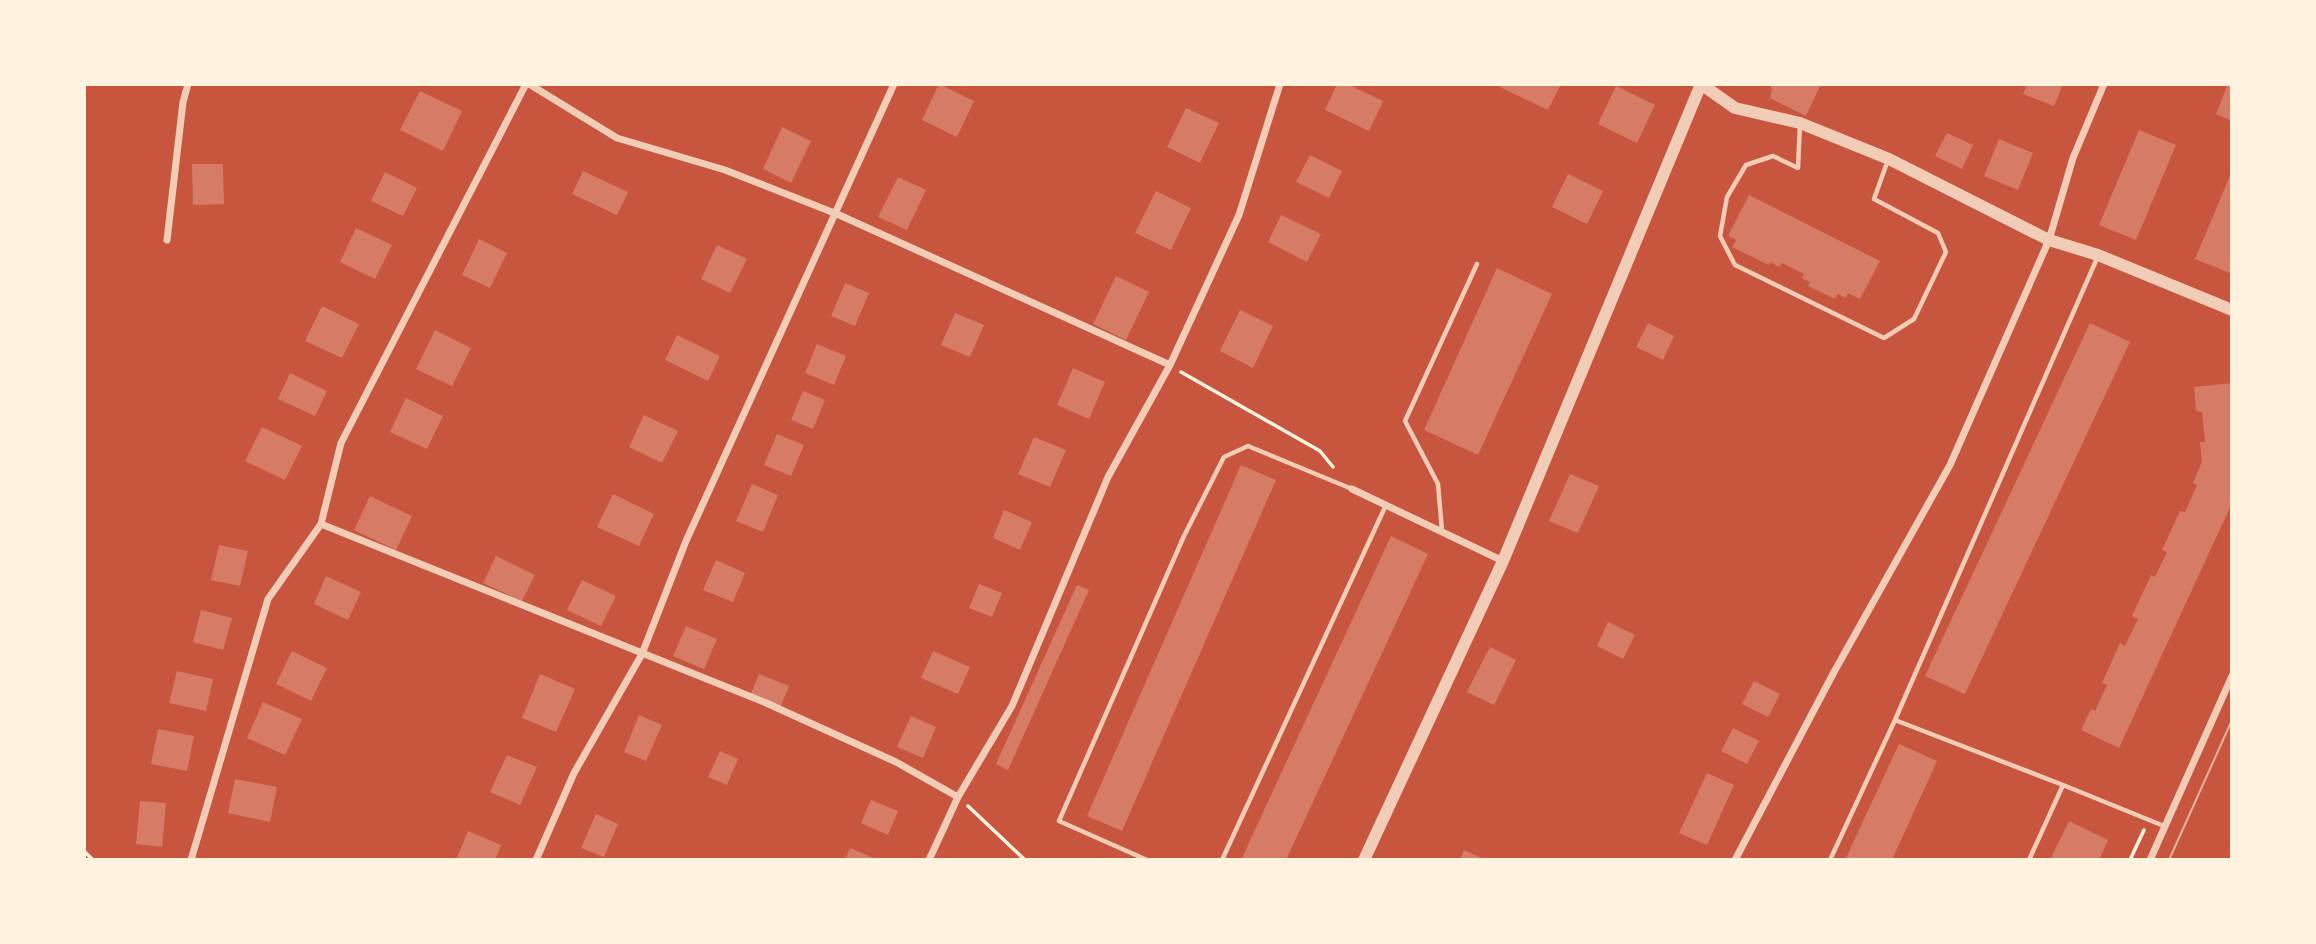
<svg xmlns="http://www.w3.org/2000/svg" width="2316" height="944" font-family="Roboto,sans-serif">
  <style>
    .building { fill: #d67c66 }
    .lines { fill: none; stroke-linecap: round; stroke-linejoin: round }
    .path { stroke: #fff3e0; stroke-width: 3.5 }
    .service { stroke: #f1ccb7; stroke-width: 4.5 }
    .minor { stroke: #f1ccb7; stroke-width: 7 }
    .tertiary { stroke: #f1ccb7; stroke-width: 12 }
    .tram { stroke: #e9b49f; stroke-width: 2 }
  </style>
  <rect width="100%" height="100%" fill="#c8553d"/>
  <path class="building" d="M 939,84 L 974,101 L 957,137 L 922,120 Z
    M 1337,84 L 1347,84 L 1383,101 L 1369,131 L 1325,110 Z
    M 1501,84 L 1561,84 L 1548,110 L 1500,87 Z
    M 1770,84 L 1821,84 L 1806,116 L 1770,98 L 1772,90 Z
    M 2027,84 L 2063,84 L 2054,106 L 2023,94 Z
    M 2228,84 L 2232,84 L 2232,121 L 2216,114 Z
    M 1616,86 L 1655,105 L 1637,143 L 1598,124 Z
    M 420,91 L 462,111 L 443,151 L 400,130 Z
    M 1186,108 L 1219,123 L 1200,163 L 1167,147 Z
    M 782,127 L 811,141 L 791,183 L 763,169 Z
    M 2139,130 L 2176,145 L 2136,240 L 2099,225 Z
    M 1947,133 L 1973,145 L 1962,169 L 1935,156 Z
    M 1999,139 L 2033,153 L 2018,190 L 1984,176 Z
    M 1310,155 L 1342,171 L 1329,198 L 1296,182 Z
    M 192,164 L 223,164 L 224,204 L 193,205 Z
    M 583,171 L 628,192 L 617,215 L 572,194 Z
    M 2232,171 L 2232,274 L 2195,259 Z
    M 385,172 L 417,188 L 403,216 L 371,201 Z
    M 1568,174 L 1603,191 L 1587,224 L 1552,207 Z
    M 898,177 L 926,190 L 907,230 L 878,217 Z
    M 1156,191 L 1191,208 L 1171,250 L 1135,233 Z
    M 1749,195 L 1880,261 L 1860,299 L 1848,293 L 1846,298 L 1838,294 L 1835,299 L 1808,286 L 1810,282 L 1802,278 L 1804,274 L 1782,263 L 1779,267 L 1770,262 L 1769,265 L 1732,247 L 1736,240 L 1728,236 Z
    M 1281,215 L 1321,234 L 1307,262 L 1268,242 Z
    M 356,228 L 392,245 L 375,279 L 340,262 Z
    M 479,239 L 507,253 L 490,288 L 462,275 Z
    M 717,245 L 747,259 L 730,293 L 701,279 Z
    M 1497,268 L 1552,294 L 1478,455 L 1424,430 Z
    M 1116,276 L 1149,292 L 1126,340 L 1093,324 Z
    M 845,283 L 869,293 L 855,326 L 831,316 Z
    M 322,306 L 359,324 L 342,358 L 305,341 Z
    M 1240,310 L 1273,326 L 1253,368 L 1220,351 Z
    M 955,313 L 984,325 L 970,357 L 941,345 Z
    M 1648,323 L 1674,336 L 1663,360 L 1636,347 Z
    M 2090,323 L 2130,342 L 1965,694 L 1925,676 Z
    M 435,330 L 471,348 L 452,386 L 416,369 Z
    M 677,335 L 720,356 L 708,381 L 665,360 Z
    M 817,344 L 846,356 L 834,385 L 805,373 Z
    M 1073,368 L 1105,382 L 1089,419 L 1057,405 Z
    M 290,373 L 327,391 L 315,416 L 278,399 Z
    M 2232,383 L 2232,503 L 2119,748 L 2081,730 L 2091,709 L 2095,711 L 2107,685 L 2102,683 L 2120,643 L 2125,646 L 2138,619 L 2132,616 L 2151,575 L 2155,577 L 2167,552 L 2162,550 L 2180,511 L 2185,512 L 2197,485 L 2193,483 L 2202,462 L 2200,442 L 2205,442 L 2202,412 L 2196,411 L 2194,387 Z
    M 803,391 L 825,400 L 813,429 L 791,420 Z
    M 406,398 L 443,416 L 427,449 L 390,432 Z
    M 644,415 L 678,431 L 662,463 L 629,447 Z
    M 262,427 L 302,446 L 285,480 L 245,461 Z
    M 777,434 L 804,445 L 791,476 L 764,465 Z
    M 1034,437 L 1066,450 L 1050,487 L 1018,474 Z
    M 1241,465 L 1276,480 L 1122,831 L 1087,816 Z
    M 1570,474 L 1599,486 L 1578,533 L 1549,521 Z
    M 752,484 L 778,495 L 763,532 L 736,521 Z
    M 613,494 L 654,514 L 639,546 L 597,527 Z
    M 370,496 L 412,516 L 396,550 L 354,530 Z
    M 1004,510 L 1032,522 L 1020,550 L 993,538 Z
    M 1391,536 L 1428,554 L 1286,860 L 1241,860 Z
    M 219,545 L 248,551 L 240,586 L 211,580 Z
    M 496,556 L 535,575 L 522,601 L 483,583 Z
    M 716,560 L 745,573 L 733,602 L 703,590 Z
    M 326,576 L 361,592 L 348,620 L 314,604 Z
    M 582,580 L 616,596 L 601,626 L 567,610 Z
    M 979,584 L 1002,593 L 992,617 L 969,608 Z
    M 1077,585 L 1089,590 L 1008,770 L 996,764 Z
    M 201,610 L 232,618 L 223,650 L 193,642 Z
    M 1608,622 L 1635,635 L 1623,659 L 1597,646 Z
    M 686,626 L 717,639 L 704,669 L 673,656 Z
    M 1490,647 L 1516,660 L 1494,705 L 1467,692 Z
    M 292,651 L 327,668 L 311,701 L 276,684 Z
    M 933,651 L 970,667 L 958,694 L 921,678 Z
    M 177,671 L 213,679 L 206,711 L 169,703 Z
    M 540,674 L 575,689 L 556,732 L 522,718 Z
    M 759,674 L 789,686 L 780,709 L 750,696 Z
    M 1754,681 L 1780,694 L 1768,717 L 1742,704 Z
    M 263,702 L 302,719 L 285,755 L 247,738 Z
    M 639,715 L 662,725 L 646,761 L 624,752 Z
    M 911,716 L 936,727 L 923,758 L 897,747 Z
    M 1733,728 L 1759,741 L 1747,764 L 1721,751 Z
    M 158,729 L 194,736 L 187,771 L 151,764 Z
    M 1899,744 L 1937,761 L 1892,860 L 1845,860 Z
    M 720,751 L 738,759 L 727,785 L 708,777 Z
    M 507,755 L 537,767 L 520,805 L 490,792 Z
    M 1707,773 L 1734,785 L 1707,845 L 1679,833 Z
    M 235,779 L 277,787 L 270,822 L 228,813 Z
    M 871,800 L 898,811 L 888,835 L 861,823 Z
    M 140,801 L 166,803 L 162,847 L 136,844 Z
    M 596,814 L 618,824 L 604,857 L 581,848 Z
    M 2069,821 L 2108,840 L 2099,860 L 2050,860 Z
    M 468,831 L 501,845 L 495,860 L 456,860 Z
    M 850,848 L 878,860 L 845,860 Z
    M 1464,850 L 1486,860 L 1460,860 Z"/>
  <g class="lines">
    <path class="path" d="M 1181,372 L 1320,451 L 1333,467
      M 968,806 L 1025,860
      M 84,851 L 93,860
      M 2130,860 L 2144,830"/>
    <path class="service" d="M 1800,124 L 1798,168 L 1773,156 L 1746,165 L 1727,197 L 1720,236 L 1735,265 L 1884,338 L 1914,319 L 1946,252 L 1938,233 L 1874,199 L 1888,160
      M 1442,531 L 1438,484 L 1405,421 L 1477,264
      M 1895,720 L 2098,256
      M 1147,860 L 1059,821 L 1184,536 L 1224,457 L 1248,446 L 1352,489
      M 1222,860 L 1386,505
      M 1830,860 L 1895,720 L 2063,785
      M 2029,860 L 2063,785 L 2164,826"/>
    <path class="minor" d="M 529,84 L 617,138 L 725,170 L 837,214 L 1170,365
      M 167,240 L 183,102 L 188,84
      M 1352,489 L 1503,561
      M 321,524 L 764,702 L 896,762 L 958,797
      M 191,860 L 268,599 L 321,524 L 341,443 L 526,84
      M 536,860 L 574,773 L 642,654 L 686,541 L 894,84
      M 929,860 L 958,797 L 1012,706 L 1108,477 L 1170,365 L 1239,215 L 1280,84
      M 1735,860 L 1834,672 L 1950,465 L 2049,240 L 2073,158 L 2104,84
      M 2150,860 L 2232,676"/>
    <path class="tertiary" d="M 1701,84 L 1735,108 L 1800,123 L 1889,159 L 2049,240 L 2098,255 L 2232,310
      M 1364,860 L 1503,561 L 1701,84"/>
    <path class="tram" d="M 2169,860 L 2232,720"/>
  </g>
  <rect width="2316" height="944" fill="none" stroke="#fff3e0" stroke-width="172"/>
</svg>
